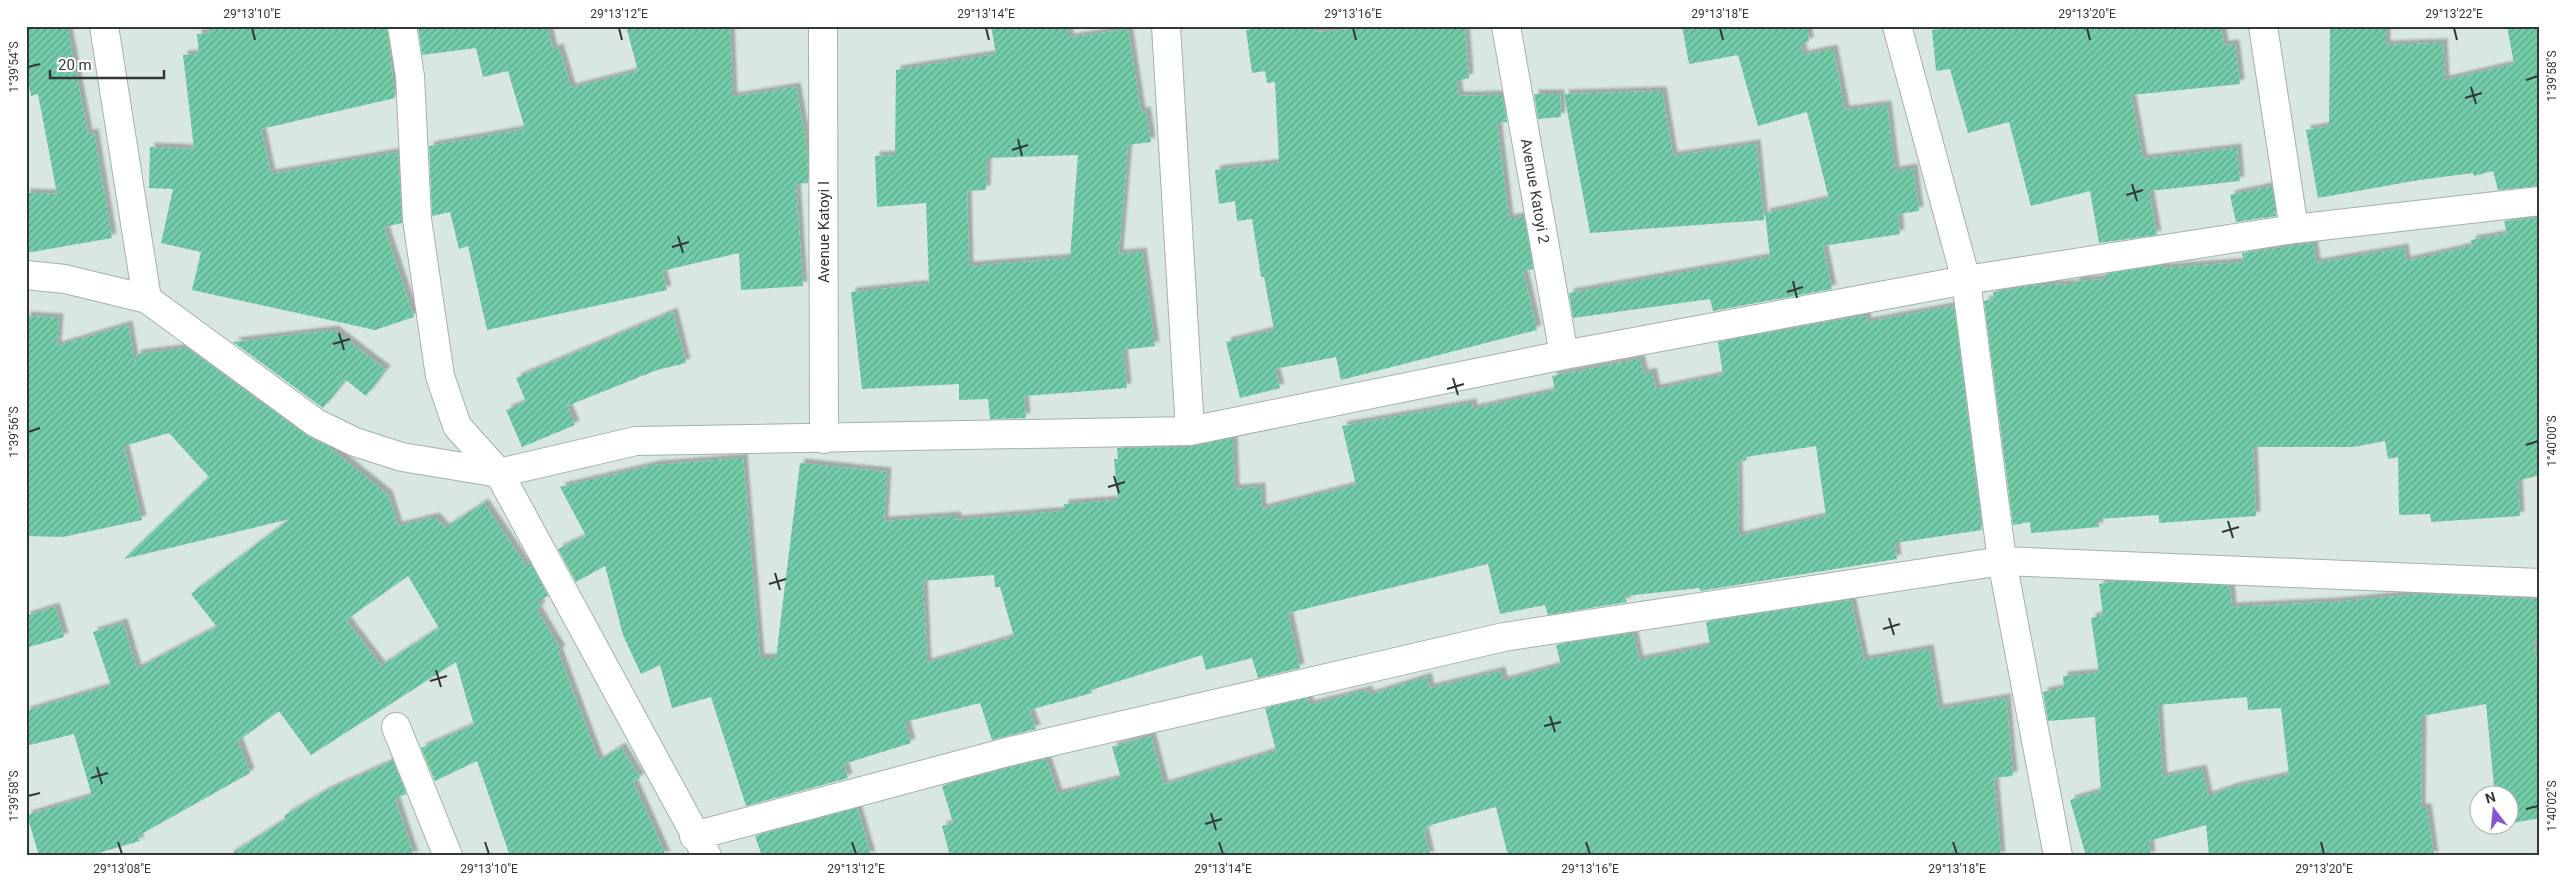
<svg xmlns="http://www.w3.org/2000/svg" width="2566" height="882" font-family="Roboto,sans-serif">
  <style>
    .building { fill: url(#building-hatch); fill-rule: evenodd; filter: url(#shadow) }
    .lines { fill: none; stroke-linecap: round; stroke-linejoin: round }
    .minor-casing { stroke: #a4b1ab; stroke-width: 30 }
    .minor { stroke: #fff; stroke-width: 28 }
    .ticks { fill: none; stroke: #333836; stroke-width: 2 }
    .labels { text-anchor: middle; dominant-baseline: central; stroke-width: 4; stroke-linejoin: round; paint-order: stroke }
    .street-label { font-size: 15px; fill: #333836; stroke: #fff }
    .neatline { fill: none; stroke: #333836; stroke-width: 2 }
    .ticks-label { font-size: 12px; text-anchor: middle; fill: #333836 }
  </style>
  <defs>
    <pattern id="building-hatch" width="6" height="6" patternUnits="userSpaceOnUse" patternTransform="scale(1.25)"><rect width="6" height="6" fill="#73ccaa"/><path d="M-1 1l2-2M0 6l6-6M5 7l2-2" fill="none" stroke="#5fa78b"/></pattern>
    <filter id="shadow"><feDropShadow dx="4.5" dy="-4.5" stdDeviation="1" flood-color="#0004"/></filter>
  </defs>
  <rect width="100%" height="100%" fill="#d9e7e1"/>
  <path class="building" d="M 41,26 L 67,26 L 88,134 L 94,133 L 112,238 L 26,253 L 26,193 L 57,194 L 38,94 L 31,96 L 26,71 L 26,29 Z
    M 209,26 L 387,26 L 395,98 L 261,129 L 271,174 L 398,152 L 402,223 L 384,227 L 414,317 L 375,330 L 192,290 L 201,252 L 161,243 L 173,189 L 149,188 L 150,147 L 194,149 L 183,55 L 199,54 L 197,34 L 210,33 Z
    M 418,26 L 547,26 L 553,50 L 559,48 L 571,88 L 638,71 L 626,26 L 730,26 L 733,97 L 796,87 L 805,136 L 808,173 L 808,183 L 796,184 L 803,286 L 741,290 L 739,253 L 662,271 L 667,290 L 487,330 L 468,246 L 459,249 L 450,212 L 432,216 L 429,146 L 525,129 L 508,71 L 483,77 L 476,48 L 422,55 Z
    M 991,26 L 1069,28 L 1069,38 L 1128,29 L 1141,112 L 1146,111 L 1151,142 L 1128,145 L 1119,254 L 1142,252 L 1155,346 L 1123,350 L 1127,388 L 1024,396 L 1026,418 L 990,419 L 988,399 L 959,400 L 959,384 L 862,389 L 851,292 L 929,284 L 926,203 L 877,207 L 875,156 L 895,155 L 896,70 L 996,54 ZM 1078,155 L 1070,258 L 969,266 L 967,191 L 986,190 L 987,158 Z
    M 1271,26 L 1316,26 L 1317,32 L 1388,26 L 1465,26 L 1469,78 L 1457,81 L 1459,96 L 1502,95 L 1507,122 L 1497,123 L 1509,219 L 1524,216 L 1533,269 L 1523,271 L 1537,330 L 1341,380 L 1336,357 L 1275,369 L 1280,388 L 1240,398 L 1226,342 L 1274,330 L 1264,277 L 1261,277 L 1252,219 L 1237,221 L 1235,201 L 1219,204 L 1215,170 L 1279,163 L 1275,82 L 1267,83 L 1265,71 L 1252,73 L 1246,30 Z
    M 1682,26 L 1807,26 L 1809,42 L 1801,43 L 1803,55 L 1833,49 L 1845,110 L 1887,105 L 1895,171 L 1913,168 L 1919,211 L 1898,214 L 1900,234 L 1823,246 L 1832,289 L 1713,311 L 1710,299 L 1573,318 L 1569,293 L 1770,257 L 1765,213 L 1829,199 L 1807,112 L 1758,126 L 1738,55 L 1689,64 Z
    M 1976,26 L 2221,26 L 2224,45 L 2235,44 L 2240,84 L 2131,95 L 2143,159 L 2237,148 L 2240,181 L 2149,191 L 2157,235 L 2099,243 L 2090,191 L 2031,206 L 2009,122 L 1968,133 L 1950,69 L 1936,71 L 1932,30 Z
    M 2330,26 L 2386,26 L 2386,45 L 2443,43 L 2445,80 L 2514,64 L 2507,26 L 2540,26 L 2540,186 L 2498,190 L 2493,171 L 2474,176 L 2473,173 L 2419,180 L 2318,198 L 2306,130 L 2329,126 Z
    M 1662,91 L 1673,156 L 1756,144 L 1764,220 L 1590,233 L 1564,94 Z
    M 1534,94 L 1560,94 L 1561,117 L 1538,119 Z
    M 2272,186 L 2276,216 L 2236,222 L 2230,195 Z
    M 2540,217 L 2540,475 L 2518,481 L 2520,516 L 2431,522 L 2430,514 L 2399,515 L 2398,457 L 2388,459 L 2385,441 L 2354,447 L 2253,447 L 2256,516 L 2159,523 L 2159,515 L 2098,519 L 2099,527 L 2031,533 L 2030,522 L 2013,525 L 1984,301 L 1994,299 L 1993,292 L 2029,286 L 2076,284 L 2075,281 L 2106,279 L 2105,274 L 2162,265 L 2163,268 L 2244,262 L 2242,253 L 2313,243 L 2316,263 L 2404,248 L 2406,261 L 2472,246 L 2471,240 L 2507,234 L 2504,221 Z
    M 1954,306 L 1982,530 L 1895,543 L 1897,559 L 1700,591 L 1700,588 L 1625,596 L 1627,602 L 1548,615 L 1545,605 L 1500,614 L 1488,564 L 1288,613 L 1300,668 L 1258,678 L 1252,658 L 1206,670 L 1202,655 L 1091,690 L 1092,693 L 1029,710 L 1036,729 L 992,740 L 980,703 L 905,722 L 911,743 L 844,764 L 848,778 L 746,806 L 711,697 L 672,708 L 660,665 L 641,674 L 623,635 L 605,566 L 576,582 L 558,549 L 586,536 L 560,487 L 655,465 L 743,458 L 760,658 L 776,658 L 800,463 L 887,472 L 884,521 L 956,516 L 957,520 L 1064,511 L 1064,504 L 1118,500 L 1114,459 L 1118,459 L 1117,448 L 1190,447 L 1233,438 L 1235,489 L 1261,487 L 1262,509 L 1356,485 L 1342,426 L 1472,403 L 1473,409 L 1555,391 L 1552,376 L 1640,359 L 1644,374 L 1652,372 L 1656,389 L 1723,375 L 1718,342 L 1838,320 L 1866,316 L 1867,322 ZM 1816,446 L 1826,516 L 1739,536 L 1738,462 L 1747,460 L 1746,457 ZM 994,575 L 995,587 L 1000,587 L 1014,637 L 927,663 L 923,581 Z
    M 673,312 L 686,363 L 657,370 L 567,406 L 575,425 L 522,447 L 506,410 L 526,402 L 516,378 Z
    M 26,316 L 59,318 L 57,346 L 128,325 L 135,364 L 137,354 L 187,348 L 307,436 L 326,445 L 388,495 L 398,526 L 435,517 L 445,528 L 484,503 L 526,566 L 530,563 L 548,596 L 538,602 L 541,606 L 537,610 L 561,650 L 558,652 L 599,761 L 621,747 L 640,778 L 633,782 L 666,856 L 510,856 L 477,761 L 435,781 L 421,748 L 474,725 L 456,662 L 311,755 L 279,711 L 238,741 L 250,773 L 138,836 L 140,841 L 88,856 L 39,856 L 27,815 L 92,796 L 74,734 L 26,746 L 26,711 L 111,686 L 93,632 L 123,623 L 137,669 L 217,627 L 191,594 L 290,519 L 124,559 L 209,477 L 169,433 L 124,446 L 142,520 L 63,537 L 26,536 ZM 408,576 L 439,628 L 381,666 L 346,620 Z
    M 334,330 L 386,370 L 366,396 L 346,380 L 323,408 L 233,342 Z
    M 2117,581 L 2230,586 L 2232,607 L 2334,602 L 2420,594 L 2540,599 L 2540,640 L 2534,640 L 2540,687 L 2540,818 L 2508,824 L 2508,794 L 2497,794 L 2494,786 L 2486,704 L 2422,716 L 2421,808 L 2427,808 L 2434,856 L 2209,856 L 2206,825 L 2149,841 L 2151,856 L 2086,856 L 2070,800 L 2101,791 L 2095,717 L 2048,721 L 2043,692 L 2064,688 L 2063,676 L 2099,673 L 2091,618 L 2103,615 L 2099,584 ZM 2247,697 L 2248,710 L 2281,708 L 2289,775 L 2234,787 L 2208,796 L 2202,769 L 2163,777 L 2158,705 Z
    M 1851,600 L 1864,660 L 1929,649 L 1939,709 L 2006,698 L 2013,776 L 1994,778 L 2001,856 L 1508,856 L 1496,807 L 1427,826 L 1428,830 L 1424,831 L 1430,856 L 950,856 L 942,826 L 953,823 L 942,786 L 1015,766 L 1046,759 L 1058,794 L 1121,778 L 1112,747 L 1151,736 L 1164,785 L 1276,751 L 1265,708 L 1308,698 L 1309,705 L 1368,690 L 1369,695 L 1427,677 L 1430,688 L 1501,671 L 1503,681 L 1561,665 L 1556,645 L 1633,633 L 1639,660 L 1710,646 L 1706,622 Z
    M 55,607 L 64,637 L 26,648 L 26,616 Z
    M 393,761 L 406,794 L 395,799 L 414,856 L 228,856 L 286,819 L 284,816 L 326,791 Z
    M 857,808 L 871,856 L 762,856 L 755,836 Z"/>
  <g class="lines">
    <defs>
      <path id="minor" d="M 104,26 L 147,299
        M 402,26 L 410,76 L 417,219 L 440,376 L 457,426 L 499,473 L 707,856
        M 823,26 L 824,439
        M 1166,26 L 1190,431
        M 1506,26 L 1564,355
        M 1897,26 L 1966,280 L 2002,561 L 2058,856
        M 2263,26 L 2294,229
        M 26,275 L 65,279 L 147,299 L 316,423 L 355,442 L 402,457 L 499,473 L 636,441 L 1190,431 L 1564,355 L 1966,280 L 2294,229 L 2540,201
        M 396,727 L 448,856
        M 694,836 L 1011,751 L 1504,637 L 2002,561 L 2540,583"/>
    </defs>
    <use href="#minor" class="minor-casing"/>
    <use href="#minor" class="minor"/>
  </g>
  <path class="ticks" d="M 252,28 L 255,40M 619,28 L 622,40M 986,28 L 989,40M 1353,28 L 1356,40M 1720,28 L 1723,40M 2087,28 L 2090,40M 2454,28 L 2457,40M 28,67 L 40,64M 2526,80 L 2538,76M 2471,87 L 2476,104M 2465,98 L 2482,93M 1018,139 L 1022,156M 1012,150 L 1028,145M 2132,184 L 2137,201M 2126,195 L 2143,190M 678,236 L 683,253M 672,247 L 689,242M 1793,281 L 1797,298M 1787,292 L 1803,287M 339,333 L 344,350M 333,344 L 350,339M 1453,378 L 1458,395M 1447,389 L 1464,384M 28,432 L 40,428M 2526,445 L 2538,441M 1114,476 L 1119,493M 1108,487 L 1125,482M 2228,521 L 2233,538M 2222,532 L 2239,527M 775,573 L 780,590M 769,584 L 786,579M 1889,618 L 1894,635M 1883,629 L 1900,624M 436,670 L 441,687M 430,681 L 447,676M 1550,716 L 1555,732M 1544,726 L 1561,722M 97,767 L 102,784M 91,778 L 108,773M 28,796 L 40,793M 2526,809 L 2538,806M 1211,813 L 1216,830M 1205,824 L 1222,819M 118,842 L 122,854M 485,842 L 489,854M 852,842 L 856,854M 1219,842 L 1223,854M 1586,842 L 1590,854M 1953,842 L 1957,854M 2321,842 L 2324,854"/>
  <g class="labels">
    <g class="street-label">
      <text transform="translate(1535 191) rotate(80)">Avenue Katoyi 2</text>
      <text transform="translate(824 232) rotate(-90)">Avenue Katoyi I</text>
    </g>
  </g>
  <rect width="2566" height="882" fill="none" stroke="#ffffff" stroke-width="55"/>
  <g transform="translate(2494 810) rotate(344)"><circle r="24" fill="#ffffff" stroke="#adafaf"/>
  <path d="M0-4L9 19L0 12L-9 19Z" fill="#8456cf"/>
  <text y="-8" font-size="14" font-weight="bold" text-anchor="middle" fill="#333836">N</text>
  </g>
  <path d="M50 70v8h114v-8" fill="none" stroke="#333836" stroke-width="2.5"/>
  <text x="58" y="70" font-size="15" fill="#333836" stroke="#ffffff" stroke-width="4" paint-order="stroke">20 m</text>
  <rect x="28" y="28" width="2510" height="826" class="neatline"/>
  <g class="ticks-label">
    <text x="252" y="18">29°13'10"E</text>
    <text x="619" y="18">29°13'12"E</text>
    <text x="986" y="18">29°13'14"E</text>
    <text x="1353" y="18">29°13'16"E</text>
    <text x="1720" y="18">29°13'18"E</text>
    <text x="2087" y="18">29°13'20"E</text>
    <text x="2454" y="18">29°13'22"E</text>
    <text transform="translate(14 67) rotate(-90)" y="4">1°39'54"S</text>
    <text transform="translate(2552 76) rotate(-90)" y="4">1°39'58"S</text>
    <text transform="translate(14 432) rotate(-90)" y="4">1°39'56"S</text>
    <text transform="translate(2552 441) rotate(-90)" y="4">1°40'00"S</text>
    <text transform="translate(14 796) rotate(-90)" y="4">1°39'58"S</text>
    <text transform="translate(2552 806) rotate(-90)" y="4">1°40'02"S</text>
    <text x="122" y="873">29°13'08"E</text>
    <text x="489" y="873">29°13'10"E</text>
    <text x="856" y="873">29°13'12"E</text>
    <text x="1223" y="873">29°13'14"E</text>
    <text x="1590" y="873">29°13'16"E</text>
    <text x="1957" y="873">29°13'18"E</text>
    <text x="2324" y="873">29°13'20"E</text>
  </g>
</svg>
